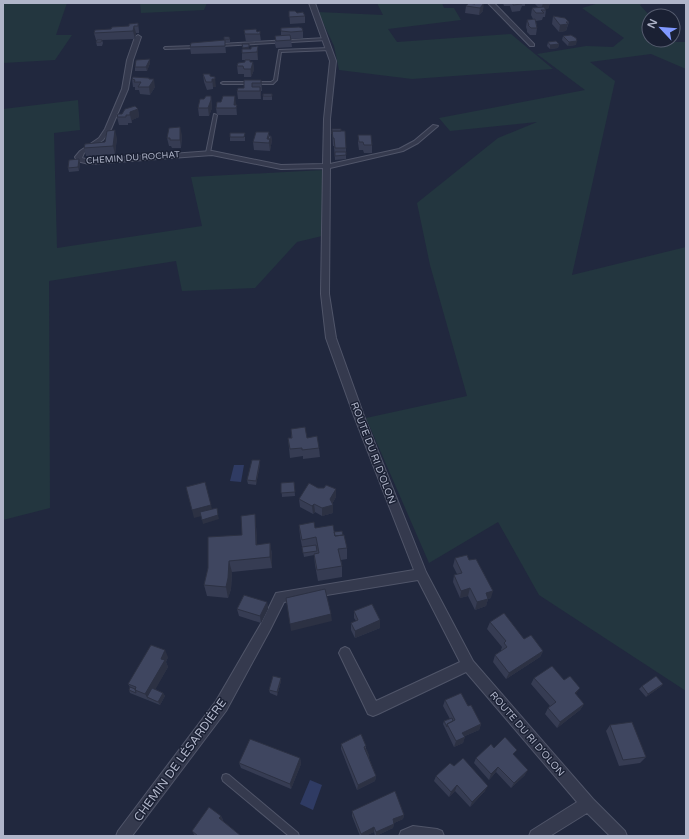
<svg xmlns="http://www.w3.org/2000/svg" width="689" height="839" font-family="'Varela Round',sans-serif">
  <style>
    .green { fill: #23363f }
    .water { fill: #2f3b63 }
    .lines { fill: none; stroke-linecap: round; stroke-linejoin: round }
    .lane-casing { stroke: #505569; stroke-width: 2 }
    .street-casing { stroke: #505569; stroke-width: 2 }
    .lane { fill: #353a4e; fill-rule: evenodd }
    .street { fill: #353a4e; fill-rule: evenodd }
    .wall { fill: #363c53 }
    .shaded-wall { fill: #2c3143 }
    .building { fill: #3f4660; stroke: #2c3143 }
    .labels { text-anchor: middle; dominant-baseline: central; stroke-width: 3; stroke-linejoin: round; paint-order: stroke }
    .far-street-label { font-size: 9px; fill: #b0b5c9; stroke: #1a2033 }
    .street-label { font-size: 10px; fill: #b0b5c9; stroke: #1a2033 }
    .near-street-label { font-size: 12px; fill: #b0b5c9; stroke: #1a2033 }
  </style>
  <rect width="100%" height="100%" fill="#21283e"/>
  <path class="green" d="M 3,3 L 67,3 L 56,35 L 72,35 L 55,60 L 3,63 Z
    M 140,3 L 207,3 L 204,10 L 141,13 Z
    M 377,3 L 442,3 L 444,8 L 454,8 L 461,20 L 388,29 L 397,42 L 511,34 L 553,69 L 412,79 L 339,70 L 334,46 L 318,12 L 383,15 Z
    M 599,3 L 643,3 L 640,5 L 650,16 L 649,16 L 649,40 L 673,40 L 675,42 L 686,42 L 686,69 L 651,54 L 590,62 L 615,81 L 572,275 L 686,247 L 686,691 L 539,595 L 498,522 L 429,563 L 366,418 L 467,396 L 430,265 L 417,203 L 498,138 L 537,122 L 450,131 L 439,118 L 585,90 L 537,54 L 586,46 L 613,47 L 624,38 L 582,8 Z
    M 78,100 L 80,130 L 54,133 L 57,248 L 202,226 L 191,177 L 323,170 L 322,236 L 297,242 L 255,288 L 182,291 L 176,261 L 49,281 L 50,508 L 3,520 L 3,109 Z"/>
  <path class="water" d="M 234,465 L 244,465 L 241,482 L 230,481 Z
    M 310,780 L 322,785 L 313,810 L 300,804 Z"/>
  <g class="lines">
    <defs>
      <path id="lane" d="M 326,38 L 327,39 L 327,40 L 220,46 L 219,45 L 220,44 Z
        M 196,46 L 197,46 L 197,48 L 165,49 L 164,48 L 165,47 Z
        M 329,48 L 330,48 L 330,50 L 281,52 L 277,80 L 273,84 L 223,84 L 221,83 L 223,82 L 271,82 L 274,80 L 279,50 Z
        M 214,114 L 217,115 L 210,153 L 208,154 L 206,153 Z
        M 226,774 L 229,775 L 298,833 L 299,836 L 289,836 L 223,781 L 222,778 L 223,775 Z"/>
      <path id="street" d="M 309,3 L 315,3 L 336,61 L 330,119 L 330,164 L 399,149 L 414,141 L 433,125 L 438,126 L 418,143 L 403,151 L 330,168 L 329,294 L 336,338 L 364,416 L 426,572 L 473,661 L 593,799 L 625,831 L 627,836 L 610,836 L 587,813 L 550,836 L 529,836 L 531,831 L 577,802 L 466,672 L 378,714 L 373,716 L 368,714 L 339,653 L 341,649 L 345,647 L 349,649 L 376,701 L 460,662 L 418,580 L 284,602 L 270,630 L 226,711 L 132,836 L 116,836 L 118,831 L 216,701 L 262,622 L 276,593 L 414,570 L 354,416 L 326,338 L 321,294 L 323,168 L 281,169 L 212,155 L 89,164 L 77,161 L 75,157 L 80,151 L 99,138 L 105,129 L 122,89 L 127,60 L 135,37 L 138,35 L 141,37 L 133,60 L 128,89 L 111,129 L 103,140 L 84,153 L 82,158 L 89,160 L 212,151 L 281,165 L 323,164 L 324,119 L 330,61 Z
        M 488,3 L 494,3 L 534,44 L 534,46 L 530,46 Z
        M 413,826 L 437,829 L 442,831 L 444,836 L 399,836 L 401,831 Z"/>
    </defs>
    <use href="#lane" class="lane-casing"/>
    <use href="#street" class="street-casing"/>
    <use href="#lane" class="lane"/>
    <use href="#street" class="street"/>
  </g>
  <path class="wall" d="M 456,3 L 466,3 L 465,4 Z
    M 503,3 L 525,3 L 525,6 L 522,6 L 520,11 L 512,12 L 510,6 L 504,6 Z
    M 534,3 L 550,3 L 548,9 L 546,9 L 546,10 L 545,17 L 543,17 L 542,20 L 536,21 L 537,28 L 536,35 L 530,35 L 527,32 L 527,30 L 526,27 L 527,20 L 533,19 L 531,15 L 532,8 L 539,8 Z
    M 475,4 L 483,11 L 479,15 L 465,13 L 466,6 Z
    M 289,11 L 305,16 L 305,23 L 290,24 Z
    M 553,16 L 569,22 L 566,31 L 559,32 L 552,24 Z
    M 138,23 L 139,31 L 139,33 L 136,33 L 135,39 L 102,40 L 103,43 L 102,46 L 97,46 L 96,42 L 97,40 L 96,40 L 94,33 L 129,26 Z
    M 281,28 L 303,31 L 303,38 L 291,39 L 292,47 L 276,48 L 275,44 L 275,36 L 281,36 Z
    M 244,30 L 257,32 L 260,34 L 261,41 L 246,42 Z
    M 563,36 L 576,45 L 568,46 L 562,40 Z
    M 224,37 L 230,39 L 230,43 L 225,43 L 226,53 L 191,54 L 190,47 L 224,40 Z
    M 548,42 L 559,44 L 558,48 L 550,49 L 547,46 Z
    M 242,44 L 249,49 L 251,49 L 258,46 L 258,60 L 242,60 L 242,53 L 243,49 Z
    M 251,62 L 253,62 L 254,70 L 251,77 L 244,77 L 244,74 L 238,74 L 237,66 Z
    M 150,63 L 147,71 L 135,71 L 135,67 Z
    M 203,74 L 210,76 L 216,87 L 213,87 L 213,89 L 207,90 L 204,82 Z
    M 149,78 L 150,79 L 155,87 L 150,95 L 140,94 L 139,90 L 135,90 L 135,87 L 133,87 L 132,79 Z
    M 244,80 L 261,80 L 262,87 L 262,91 L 261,91 L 261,99 L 238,99 L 237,91 L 244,88 Z
    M 272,94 L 272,100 L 263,100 L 263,96 Z
    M 211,96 L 212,108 L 209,116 L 199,116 L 198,108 L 204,99 Z
    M 236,104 L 237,115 L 217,115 L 216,108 Z
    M 138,109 L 139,117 L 132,120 L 132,123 L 128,123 L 128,125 L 119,125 L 117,117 L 122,114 Z
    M 332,129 L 341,131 L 346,148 L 346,159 L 335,160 L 334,146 L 333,146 Z
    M 269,132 L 269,136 L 271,136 L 272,140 L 270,151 L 254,150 L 253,142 Z
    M 182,135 L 181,148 L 172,148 L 171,146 L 169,146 L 167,138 Z
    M 358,135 L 372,145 L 372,153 L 364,153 L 363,150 L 359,150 L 358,143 Z
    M 230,137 L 245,137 L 245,141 L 230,141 Z
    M 117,138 L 115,154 L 86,156 L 84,148 Z
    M 80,163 L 79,171 L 69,172 L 68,168 Z
    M 291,429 L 307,438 L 319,448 L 320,457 L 303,459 L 303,456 L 290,458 L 288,438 L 291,438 Z
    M 260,464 L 256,485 L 248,484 L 247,480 Z
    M 294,482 L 295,496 L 282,497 L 281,483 Z
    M 336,497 L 332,504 L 333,513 L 322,516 L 315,512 L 313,514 L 300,507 L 299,499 Z
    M 299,525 L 343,535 L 347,548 L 347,559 L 341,560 L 342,566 L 342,577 L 318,581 L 315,565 L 314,555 L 304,557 L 300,536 Z
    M 256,526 L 257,545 L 270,543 L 272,555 L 272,568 L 232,572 L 231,589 L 228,598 L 207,596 L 204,585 L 208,568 L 242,535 Z
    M 455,558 L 469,560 L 491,598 L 488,599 L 486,606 L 475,610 L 468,596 L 460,598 L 453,582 L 454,575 L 457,574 L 453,566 Z
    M 267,602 L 268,609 L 261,623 L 239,616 L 237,609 Z
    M 354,611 L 380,628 L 355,638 L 351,630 L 351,623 L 356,621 L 354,618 Z
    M 490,622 L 524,639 L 543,651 L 540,657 L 506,679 L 493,662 L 495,655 L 502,650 L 501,650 L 502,647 L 487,629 Z
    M 168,657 L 166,662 L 168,667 L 155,689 L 163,693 L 165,696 L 160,705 L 130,693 L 129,690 L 130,687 L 128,684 Z
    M 281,678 L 281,681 L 277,696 L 270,693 L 269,690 Z
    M 534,678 L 576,695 L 584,704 L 580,710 L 557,728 L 545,714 L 548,708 L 550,706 L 531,684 Z
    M 663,684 L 660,687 L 646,697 L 639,689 L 642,686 Z
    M 445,700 L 468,706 L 481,724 L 479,730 L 465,736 L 463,743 L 454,747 L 443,724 L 444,721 L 450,719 L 443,706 Z
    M 610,725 L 646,757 L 640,763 L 619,766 L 606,731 Z
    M 341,744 L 366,746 L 366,749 L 369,756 L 369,758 L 376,776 L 375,781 L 357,790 L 341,749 Z
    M 494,748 L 514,755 L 525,775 L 511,788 L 496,772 L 489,780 L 474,763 L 476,758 Z
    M 300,758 L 301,764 L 291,789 L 241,768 L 239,763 Z
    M 436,776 L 485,791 L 470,807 L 455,791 L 449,797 L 434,781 Z
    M 352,811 L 404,815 L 403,819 L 394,823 L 393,828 L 376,836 L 375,836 L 374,832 L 365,836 L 360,836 L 352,816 Z
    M 221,816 L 223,820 L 223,821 L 241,836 L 195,836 L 192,831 Z"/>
  <path class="shaded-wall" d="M 484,3 L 483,11 L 479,15 L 480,8 Z
    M 543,3 L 550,3 L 548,9 L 541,10 Z
    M 568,24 L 566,31 L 559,32 L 560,25 Z
    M 134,26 L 136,33 L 135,39 L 133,31 Z
    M 577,41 L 576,45 L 568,46 L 569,42 Z
    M 559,44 L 558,48 L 550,49 L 550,45 Z
    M 258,46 L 258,60 L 257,52 Z
    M 249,47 L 249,51 L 243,52 L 243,48 Z
    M 150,59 L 150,63 L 147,71 L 146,67 Z
    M 250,60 L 251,68 L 253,62 L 254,70 L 251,77 Z
    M 215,77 L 216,87 L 213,87 L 212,79 Z
    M 149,78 L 151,84 L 154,79 L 155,87 L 150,95 L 149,87 Z
    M 261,80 L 262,87 L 262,91 L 261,83 Z
    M 260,87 L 261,95 L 261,99 L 260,91 Z
    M 235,96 L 236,104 L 236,108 L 234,105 Z
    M 211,100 L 212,108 L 209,116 L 208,108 Z
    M 138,109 L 139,117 L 132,120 L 132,123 L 130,115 L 130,112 Z
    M 180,127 L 182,135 L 181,148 L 180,140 Z
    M 115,130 L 117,138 L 115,154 L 113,146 Z
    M 271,136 L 272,140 L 270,151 L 269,143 Z
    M 79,159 L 80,163 L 79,171 L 78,167 Z
    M 260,460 L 260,464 L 256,485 L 256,481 Z
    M 336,489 L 336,497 L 331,506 L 333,505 L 333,513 L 322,516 L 322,508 L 330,499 Z
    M 314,504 L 315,512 L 313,514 L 312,506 Z
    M 211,505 L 213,513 L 194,518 L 192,510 Z
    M 255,514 L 256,526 L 258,556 L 256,545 Z
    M 218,515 L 219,519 L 203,524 L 202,520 Z
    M 270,543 L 272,555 L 272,568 L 270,557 Z
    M 229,561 L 232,572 L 231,589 L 228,598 L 226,587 Z
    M 470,588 L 468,596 L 460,598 L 461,591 Z
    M 493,591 L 491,598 L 488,599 L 486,606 L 475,610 L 477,602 L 486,593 Z
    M 267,602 L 268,609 L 261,623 L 260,616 Z
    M 331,614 L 332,621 L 291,631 L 290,624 Z
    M 380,620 L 380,628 L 355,638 L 355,631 Z
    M 165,650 L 168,657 L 166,662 L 168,667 L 150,699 L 147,697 L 149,701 L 145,694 L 161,659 Z
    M 543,651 L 540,657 L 506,679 L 509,673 Z
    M 281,678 L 281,681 L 277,696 L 277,692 Z
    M 663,684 L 660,687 L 646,697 L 648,694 Z
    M 580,688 L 576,694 L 571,699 L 575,693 Z
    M 163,693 L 165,696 L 160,705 L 158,702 Z
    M 584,704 L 580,710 L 557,728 L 560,722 Z
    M 481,724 L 479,730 L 460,738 L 462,733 Z
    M 465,737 L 463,743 L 454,747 L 456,741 Z
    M 300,758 L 301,764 L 291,789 L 290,784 Z
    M 498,767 L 496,772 L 489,780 L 491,774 Z
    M 528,770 L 525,775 L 511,788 L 514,783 Z
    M 376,776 L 375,781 L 357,790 L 358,785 Z
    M 457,785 L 455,791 L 449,797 L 451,792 Z
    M 488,786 L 485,791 L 470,807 L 472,802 Z
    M 404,815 L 403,819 L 392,824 L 393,819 Z
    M 221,816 L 223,820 L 222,823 L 219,818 Z
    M 394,824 L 393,828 L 376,836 L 376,832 Z
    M 374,827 L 374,832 L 365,836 L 361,836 L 361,834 Z"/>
  <path class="building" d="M 469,3 L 475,4 L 475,3 L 484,3 L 480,8 L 466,6 Z
    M 513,3 L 521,3 L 522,4 L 513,5 Z
    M 544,7 L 546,10 L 541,10 L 544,13 L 536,13 L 532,8 Z
    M 289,11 L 295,11 L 297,13 L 303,12 L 305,16 L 289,17 Z
    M 553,16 L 565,18 L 569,22 L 566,22 L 568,24 L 560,25 Z
    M 535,19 L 537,28 L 531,28 L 528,25 L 529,25 L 527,20 Z
    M 138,23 L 138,26 L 134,26 L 133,31 L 94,33 L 95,30 L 111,29 L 112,27 L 129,26 L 129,24 Z
    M 299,27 L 302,28 L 303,31 L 291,32 L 281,31 L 281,28 Z
    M 256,29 L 257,32 L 260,31 L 260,34 L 245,34 L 244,30 Z
    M 290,35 L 291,40 L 276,41 L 275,36 Z
    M 571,35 L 576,38 L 577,41 L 569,42 L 563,36 Z
    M 224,37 L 229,37 L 230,39 L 224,39 Z
    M 97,40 L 102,40 L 101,42 L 96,42 Z
    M 225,40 L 225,46 L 190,47 L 191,43 Z
    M 556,41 L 559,44 L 550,45 L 548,42 Z
    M 242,44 L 249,44 L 249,47 L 243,48 Z
    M 258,46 L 257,52 L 242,53 L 242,49 L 251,49 L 251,47 Z
    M 150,59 L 146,67 L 135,67 L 136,60 Z
    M 245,60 L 250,60 L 250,62 L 253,62 L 251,69 L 244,69 L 243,66 L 237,66 L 238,63 L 245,62 Z
    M 203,74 L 210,74 L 210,76 L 215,77 L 215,79 L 212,79 L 212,82 L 206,82 Z
    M 133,77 L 149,78 L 149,79 L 154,79 L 149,87 L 138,87 L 141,82 L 134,82 L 135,80 L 132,79 Z
    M 244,80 L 261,80 L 261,83 L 252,83 L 252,87 L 260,87 L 260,91 L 237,91 L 238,88 L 244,88 Z
    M 263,94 L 272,94 L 272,96 L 263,96 Z
    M 206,96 L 211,96 L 211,100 L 208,108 L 198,108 L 200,99 L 204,99 Z
    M 223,96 L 235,96 L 234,105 L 237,105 L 236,108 L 216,108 L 217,102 L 221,102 Z
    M 135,106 L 138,109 L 130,112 L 130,115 L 126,115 L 126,117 L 117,117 L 118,114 L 122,114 L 125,109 Z
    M 180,127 L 180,140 L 170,140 L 170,138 L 167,138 L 169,128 Z
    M 332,129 L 341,129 L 341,131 L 332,131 L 332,134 Z
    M 115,130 L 113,146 L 84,148 L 85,144 L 105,142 L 107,131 Z
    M 332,131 L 345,131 L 346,148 L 335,148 L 334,138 L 333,138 Z
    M 256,132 L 269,132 L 267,139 L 270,139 L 269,143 L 253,142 Z
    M 230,133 L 245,133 L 244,137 L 230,137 Z
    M 358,135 L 371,135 L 372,145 L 364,145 L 363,142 L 359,142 Z
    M 269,136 L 271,136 L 270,143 L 270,139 L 268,139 Z
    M 335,152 L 346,152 L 346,155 L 335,156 Z
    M 79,159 L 78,167 L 68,168 L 69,160 Z
    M 305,427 L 307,438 L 317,436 L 319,448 L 302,450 L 302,448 L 290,449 L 288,438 L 292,438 L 291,429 Z
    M 252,460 L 260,460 L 256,481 L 247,480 Z
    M 205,482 L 211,505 L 192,510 L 186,487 Z
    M 294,482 L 295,492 L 281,493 L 281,483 Z
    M 309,483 L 318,488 L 324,488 L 326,485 L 336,489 L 330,499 L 333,505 L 322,508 L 314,504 L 312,506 L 299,499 Z
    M 217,508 L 218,515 L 202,520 L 200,512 Z
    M 255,514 L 256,545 L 270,543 L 270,557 L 229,561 L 228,578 L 226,587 L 204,585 L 208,568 L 208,537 L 242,535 L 241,516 Z
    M 314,522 L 315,528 L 333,525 L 335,536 L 344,535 L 347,548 L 338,549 L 342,566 L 317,570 L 314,554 L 319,553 L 316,537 L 302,540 L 299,525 Z
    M 342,531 L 343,535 L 335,536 L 334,532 Z
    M 316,545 L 317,551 L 303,553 L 302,547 Z
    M 467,555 L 469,560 L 476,559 L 493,591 L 486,593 L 488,599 L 477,602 L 470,588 L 461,591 L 454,575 L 462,573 L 455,558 Z
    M 325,589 L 331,614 L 290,624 L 286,598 Z
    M 244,595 L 267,602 L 260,616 L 237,609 Z
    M 372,604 L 380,620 L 355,631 L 351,623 L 358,620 L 354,611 Z
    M 504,613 L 524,639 L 531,635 L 543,651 L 509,673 L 495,655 L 507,647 L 504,643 L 506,641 L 490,622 Z
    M 151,645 L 165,650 L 161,659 L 165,660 L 145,694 L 135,690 L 136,687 L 128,684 Z
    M 552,666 L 564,680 L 570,676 L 580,688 L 575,693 L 584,704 L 560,722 L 548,708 L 556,702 L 534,678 Z
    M 273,676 L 281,678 L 277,692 L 269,690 Z
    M 656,676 L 663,684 L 648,694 L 642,686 Z
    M 130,687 L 135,689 L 136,693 L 129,690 Z
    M 152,688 L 163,693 L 158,702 L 147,697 Z
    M 461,693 L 468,706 L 471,705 L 481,724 L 462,733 L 465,737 L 456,741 L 447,724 L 455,720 L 445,700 Z
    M 452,718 L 453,721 L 447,724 L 447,727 L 444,721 Z
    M 632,722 L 646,757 L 623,760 L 610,725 Z
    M 361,734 L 366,746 L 364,747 L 376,776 L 358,785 L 341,744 Z
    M 505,737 L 517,750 L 513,754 L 528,770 L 514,783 L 498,767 L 491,774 L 476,758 L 491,744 L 494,748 Z
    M 250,739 L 300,758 L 290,784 L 239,763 Z
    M 365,749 L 366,749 L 369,756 L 368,756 Z
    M 463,758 L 488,786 L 472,802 L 457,785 L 451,792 L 436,776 L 450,763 L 454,766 Z
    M 395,791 L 404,815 L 393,819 L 394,824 L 376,832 L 374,827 L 361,834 L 352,811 Z
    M 209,807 L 221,816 L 219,818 L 241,836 L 198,836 L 192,831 Z"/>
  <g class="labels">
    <g class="far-street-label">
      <text transform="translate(133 158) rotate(-4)">CHEMIN DU ROCHAT</text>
    </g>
    <g class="street-label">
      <text transform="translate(373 453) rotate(69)">ROUTE DU RI D'OLON</text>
      <text transform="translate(527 734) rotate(49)">ROUTE DU RI D'OLON</text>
    </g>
    <g class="near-street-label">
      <text transform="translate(180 760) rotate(-54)">CHEMIN DE LÉSARDIÈRE</text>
    </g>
  </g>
  <rect width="689" height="839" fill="none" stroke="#b0b5c9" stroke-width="8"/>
  <g transform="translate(661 28) rotate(296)"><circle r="19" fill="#1a2033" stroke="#565c6f"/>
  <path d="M0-3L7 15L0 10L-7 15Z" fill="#8098ff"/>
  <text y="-6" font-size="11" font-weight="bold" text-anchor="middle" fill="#b0b5c9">N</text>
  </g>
</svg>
